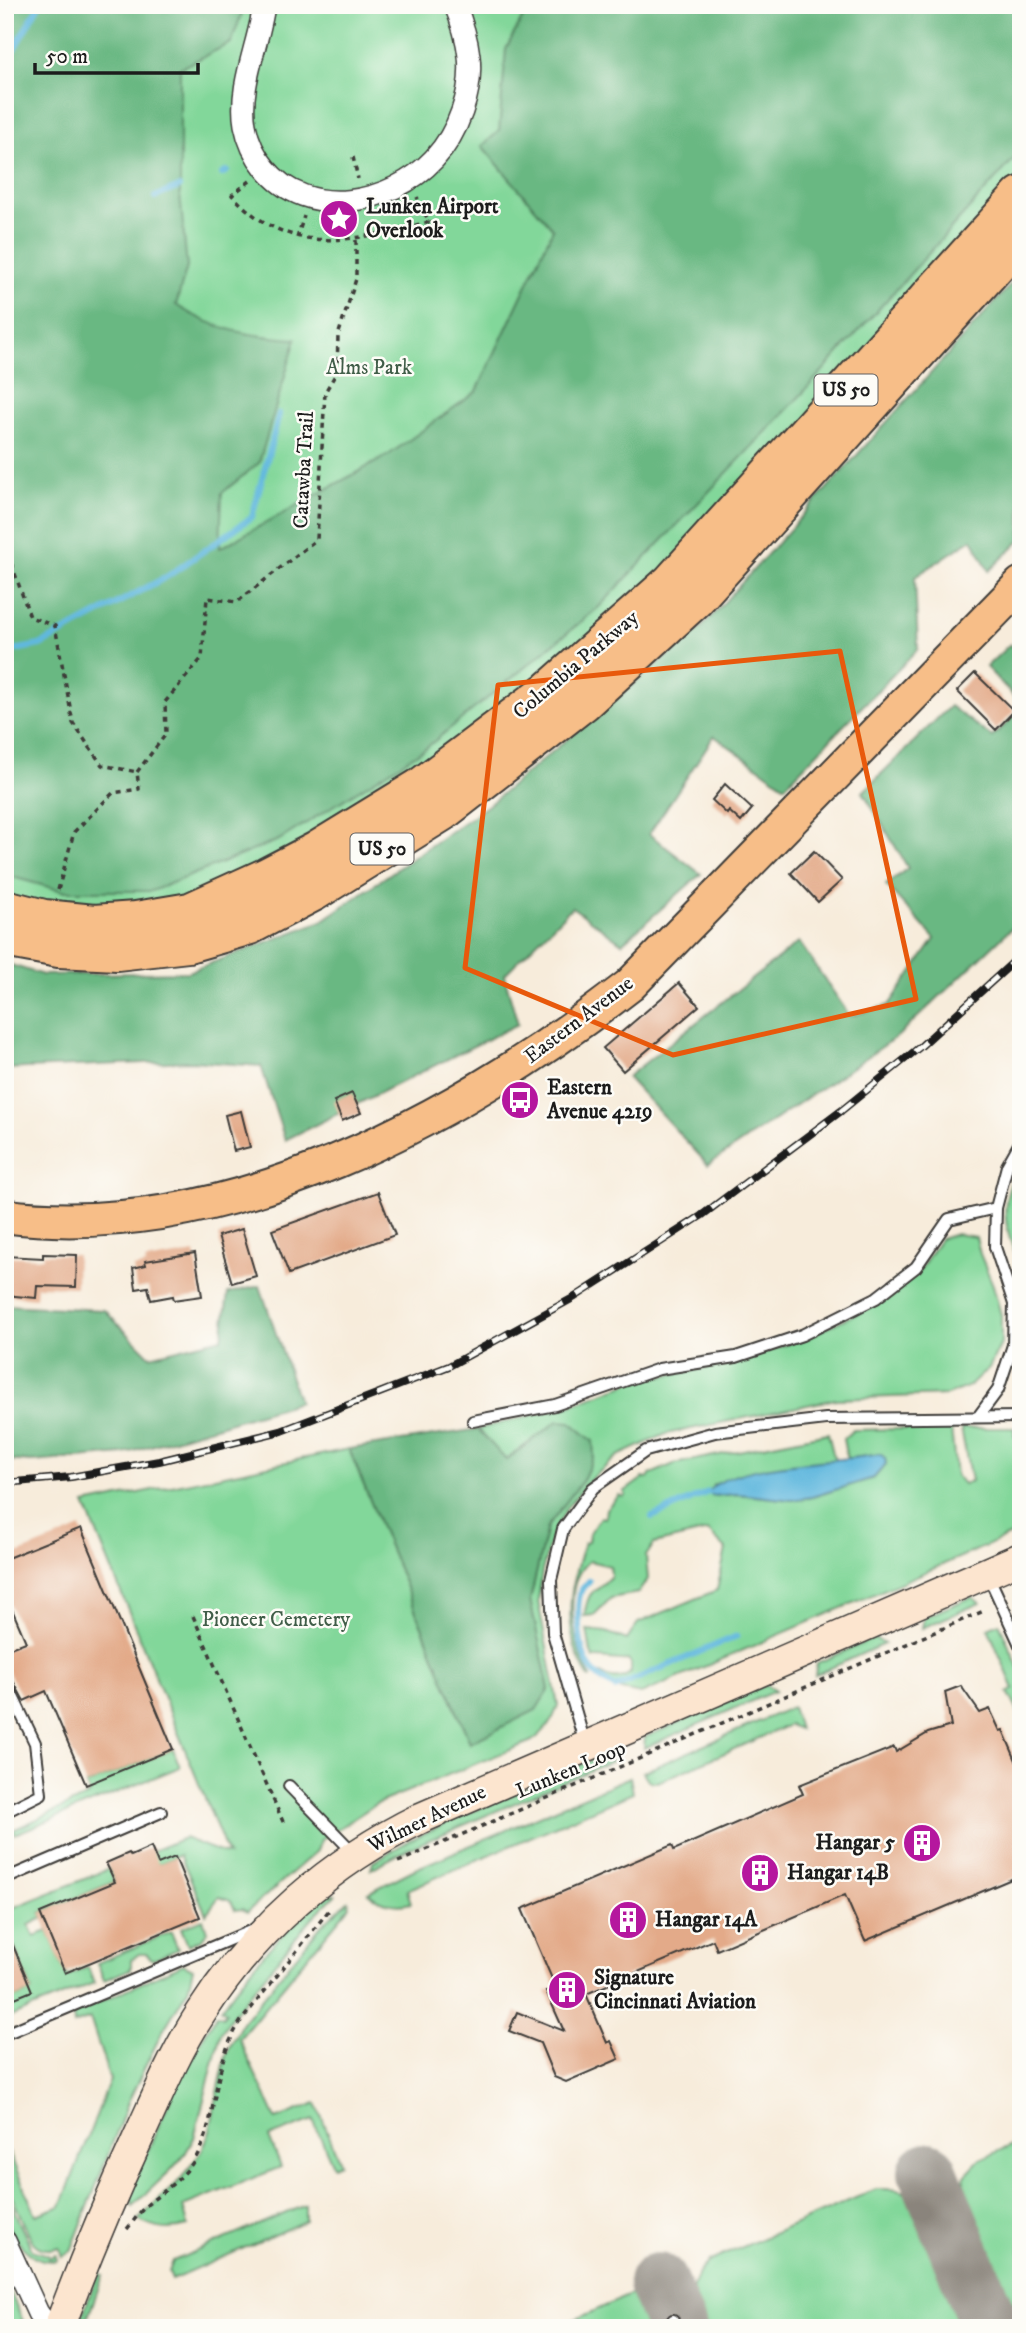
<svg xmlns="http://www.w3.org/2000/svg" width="1026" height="2333" font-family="'IM FELL DW Pica',serif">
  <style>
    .green { fill: #82d79a; stroke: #4f7a5b; stroke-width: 2 }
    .forest { fill: #69b882; stroke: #426a4f; stroke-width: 2 }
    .water { fill: #61b8de; stroke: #3e6a7d; stroke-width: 2 }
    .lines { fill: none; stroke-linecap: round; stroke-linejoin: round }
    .stream { stroke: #61b8de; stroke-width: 6 }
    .taxiway { stroke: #8a847c; stroke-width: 60 }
    .building { fill: #e3aa89 }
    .lane-casing { stroke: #3d3b39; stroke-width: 14 }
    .street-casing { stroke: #3d3b39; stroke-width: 24 }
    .secondary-casing { stroke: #3d3b39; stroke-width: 33 }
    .primary-casing { stroke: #3d3b39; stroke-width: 37 }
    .highway-casing { stroke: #3d3b39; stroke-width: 42 }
    .path { stroke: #3d3b39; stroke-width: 3.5; stroke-dasharray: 5 5; stroke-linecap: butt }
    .lane { stroke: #fff; stroke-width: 10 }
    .street { stroke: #fff; stroke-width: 21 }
    .secondary { stroke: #fce5cf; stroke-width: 30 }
    .primary { stroke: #f7be88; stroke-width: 33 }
    .highway { stroke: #f7be88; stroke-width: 38 }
    .rail-casing { stroke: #1c1c1c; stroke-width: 8 }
    .rail { stroke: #fdfcf7; stroke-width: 5; stroke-dasharray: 16; stroke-linecap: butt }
    .marked { fill: none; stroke: #e8590c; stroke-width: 5; stroke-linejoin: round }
    .labels { text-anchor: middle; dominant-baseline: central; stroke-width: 5; stroke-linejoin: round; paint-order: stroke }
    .shield { fill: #fdfcf7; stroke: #605f5e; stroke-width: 2 }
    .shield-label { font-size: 19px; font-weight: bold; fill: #1c1c1c }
    .poi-label { font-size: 21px; font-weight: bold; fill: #1c1c1c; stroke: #fdfcf7; text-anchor: start }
    .park-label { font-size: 21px; fill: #405d48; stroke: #fdfcf7 }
    .street-label { font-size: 21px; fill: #1c1c1c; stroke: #fdfcf7 }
  </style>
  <rect width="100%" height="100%" fill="#fdfcf7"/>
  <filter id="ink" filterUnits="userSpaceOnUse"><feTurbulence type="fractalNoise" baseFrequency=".0143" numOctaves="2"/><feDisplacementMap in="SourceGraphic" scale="14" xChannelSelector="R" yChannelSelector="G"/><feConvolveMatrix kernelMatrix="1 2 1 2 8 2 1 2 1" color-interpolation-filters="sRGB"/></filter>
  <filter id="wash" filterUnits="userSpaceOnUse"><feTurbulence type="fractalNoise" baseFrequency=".00686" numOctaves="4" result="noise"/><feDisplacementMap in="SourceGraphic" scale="28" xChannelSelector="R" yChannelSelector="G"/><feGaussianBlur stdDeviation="1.57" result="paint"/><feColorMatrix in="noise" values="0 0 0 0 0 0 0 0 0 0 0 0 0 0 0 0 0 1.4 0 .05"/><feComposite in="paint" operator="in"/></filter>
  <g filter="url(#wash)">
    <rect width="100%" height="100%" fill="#f7ecdb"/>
    <path class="green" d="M 5,5 L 1021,5 L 1021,196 L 549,691 L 190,912 L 5,909 Z
      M 1021,1165 L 1021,1268 C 1005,1233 996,1199 1021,1165 Z
      M 956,1234 L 976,1237 L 980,1254 L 993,1285 L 1001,1315 L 1001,1344 L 989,1368 L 970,1386 L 947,1395 L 836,1399 L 666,1434 L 618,1456 L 590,1480 L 568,1506 L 552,1534 L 542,1571 L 538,1601 L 558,1705 C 553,1721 546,1731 532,1741 L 376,1804 L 321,1840 L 317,1851 L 247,1912 L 242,1909 L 235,1910 L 231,1901 L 219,1897 L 206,1914 L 180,1855 L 138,1873 L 132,1859 L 184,1838 L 228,1855 L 85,1504 L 349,1449 L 470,1743 L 549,1689 L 530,1600 L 547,1527 L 583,1480 L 558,1422 L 505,1460 L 478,1429 L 571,1405 L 637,1380 L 736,1363 L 804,1338 L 881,1302 L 919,1271 L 940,1239 Z
      M 1018,1427 L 1021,1427 L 1021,1531 L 641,1694 L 621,1690 L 599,1675 L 600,1674 C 610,1679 622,1681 631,1672 L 631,1664 L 628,1660 C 615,1661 606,1658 594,1658 L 591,1653 L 587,1630 L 606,1632 L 627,1640 L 638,1623 L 717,1590 L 726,1549 L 708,1531 L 654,1544 L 646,1556 L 648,1579 L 638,1593 L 611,1598 L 594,1615 L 584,1616 C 590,1584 593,1596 611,1576 L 610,1566 L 589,1561 C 560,1584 574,1650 591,1677 L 589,1678 C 561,1635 569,1588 584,1543 L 588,1542 L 589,1534 L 600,1517 L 605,1518 L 606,1509 L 619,1495 L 623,1497 L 626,1495 L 624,1492 L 643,1478 L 648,1479 L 651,1474 L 674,1464 L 828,1433 L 835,1461 C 789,1464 756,1468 713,1485 L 712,1496 L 737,1494 L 792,1500 L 812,1497 L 874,1478 L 886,1464 L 880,1454 L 847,1459 L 843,1439 L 853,1430 L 951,1428 L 956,1475 L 963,1484 L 971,1481 L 961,1428 L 1014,1428 L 1014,1436 L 1018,1436 Z
      M 972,1597 L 980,1603 L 922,1628 L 924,1617 Z
      M 999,1623 L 1021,1673 L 1021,1717 L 1008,1692 L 1014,1689 L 988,1628 Z
      M 875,1638 L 884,1644 L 815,1675 L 817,1663 Z
      M 766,1685 L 775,1691 L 644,1748 L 645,1737 Z
      M 792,1707 L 799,1729 L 789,1725 L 658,1782 L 649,1781 L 643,1772 Z
      M 173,1749 L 180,1767 L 15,1834 L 13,1830 L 86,1797 L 89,1793 L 86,1785 Z
      M 603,1755 L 612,1761 L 408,1849 L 371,1869 L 373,1862 L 412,1839 L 457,1818 Z
      M 630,1777 L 633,1793 L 407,1890 L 411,1903 C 397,1907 380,1904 368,1893 L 413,1870 Z
      M 109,1869 L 114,1882 L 40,1913 L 43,1918 L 29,1925 L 34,1936 L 48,1931 L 67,1976 L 88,1967 L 94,1983 L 5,2019 L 5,2002 L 32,1991 L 12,1942 L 5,1944 L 5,1911 Z
      M 328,1893 L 335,1895 L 311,1919 L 235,2012 L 221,2033 L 194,2138 L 185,2154 L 172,2169 L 133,2206 L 129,2194 L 182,2072 L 217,2014 L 223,2017 L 226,2012 L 221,2009 C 252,1965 286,1926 328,1893 Z
      M 348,1901 L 350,1906 L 239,2039 L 276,2119 L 316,2103 L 340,2163 L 333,2166 L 313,2120 L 269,2137 L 281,2167 L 183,2206 L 188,2226 C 170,2231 155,2230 138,2220 L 182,2178 L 202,2151 L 210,2130 L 226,2055 L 242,2023 L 321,1926 Z
      M 203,1919 L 207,1932 L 202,1939 L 188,1945 L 181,1928 Z
      M 171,1932 L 178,1949 L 153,1960 L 146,1954 L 139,1954 L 131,1960 L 131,1969 L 104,1980 L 97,1963 Z
      M 183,1964 L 193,1969 L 188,1989 L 161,2034 L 129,2100 L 71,2251 L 62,2257 L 59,2247 C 47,2251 39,2250 31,2240 L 5,2181 L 5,2144 L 36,2215 L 61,2206 L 110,2080 L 90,2018 L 74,2024 L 73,2014 Z
      M 1021,2141 L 1021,2307 L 1006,2297 L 986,2259 L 961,2197 L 965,2175 L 980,2159 Z
      M 876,2189 C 889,2189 902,2188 912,2198 C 930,2215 964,2302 964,2328 L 702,2328 C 690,2301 686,2282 710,2261 Z
      M 5,2191 L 32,2250 L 48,2255 L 49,2258 L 55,2254 L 57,2260 C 32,2266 9,2237 5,2214 C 4,2206 5,2198 5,2191 Z
      M 305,2205 L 305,2221 L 172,2280 L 169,2272 L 173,2261 Z
      M 98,2273 L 103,2275 L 84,2328 L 78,2328 Z
      M 5,2280 L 25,2326 L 5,2328 Z
      M 634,2293 L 649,2328 L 556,2328 Z"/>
    <path class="forest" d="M 5,5 L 245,5 L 231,43 L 180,68 L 180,194 L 187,267 L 176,305 C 216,331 250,336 296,339 L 259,463 L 222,493 L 220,548 L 387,456 L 477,391 L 553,229 L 482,146 L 499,131 L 506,49 L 529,5 L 1021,5 L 1021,151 L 801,395 L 599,607 L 426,748 L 279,840 L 152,891 L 63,891 L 5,875 Z
      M 1021,273 L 1021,540 L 989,571 L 972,539 L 915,577 L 918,649 L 785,786 L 714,736 L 649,834 L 701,874 L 622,943 L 572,907 L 504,975 L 518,1024 L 285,1140 L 261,1066 L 191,1061 L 5,1069 L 5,963 L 43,975 L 188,972 L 322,921 L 487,806 L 701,628 Z
      M 1010,644 L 1021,654 L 1021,704 L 986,667 Z
      M 950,706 L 992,737 L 1021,710 L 1021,919 L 898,1036 L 708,1165 L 627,1077 L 799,942 L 850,1016 L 889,1005 L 935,939 L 886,885 L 908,868 L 863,792 Z
      M 260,1286 L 299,1402 L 124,1454 L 32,1462 L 5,1460 L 5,1305 L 104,1310 L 150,1356 L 222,1338 L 228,1293 Z
      M 558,1421 L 570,1422 L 593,1441 L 594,1456 L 583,1480 L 547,1527 L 530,1600 L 549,1689 L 536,1710 L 470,1743 L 349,1449 L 478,1429 L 506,1460 Z"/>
    <path class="water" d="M 880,1454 L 885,1458 L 886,1464 L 874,1478 L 812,1497 L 792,1500 L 737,1494 L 712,1496 L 708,1492 C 730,1461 843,1462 880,1454 Z"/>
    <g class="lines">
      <path class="stream" d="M 5,65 L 39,5
        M 222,174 L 227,171
        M 155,197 L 179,187
        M 5,652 L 40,645 L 168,576 L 252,517 L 279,414
        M 652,1517 L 708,1492
        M 589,1581 C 587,1584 584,1586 582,1589 C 574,1606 580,1651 589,1666 C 595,1676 606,1682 615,1688 L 737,1636"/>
      <path class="taxiway" d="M 928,2172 L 991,2328
        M 658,2283 L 677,2328"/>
    </g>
    <g id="blocks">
      <path class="building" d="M 975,673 L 1014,711 L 996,730 L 957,691 Z
        M 725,784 L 752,809 L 741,822 L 729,811 L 727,814 L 712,800 Z
        M 814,851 L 842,880 L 818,902 L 791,873 Z
        M 679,983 L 699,1006 L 623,1071 L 603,1048 Z
        M 352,1093 L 361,1113 L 342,1121 L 334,1101 Z
        M 241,1111 L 250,1147 L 234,1151 L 225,1115 Z
        M 378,1192 L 395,1235 L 289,1274 L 272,1230 Z
        M 242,1229 L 256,1276 L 232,1283 L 218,1236 Z
        M 195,1253 L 202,1296 L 174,1300 L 173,1296 L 151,1300 L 148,1287 L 136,1289 L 133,1268 L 146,1265 L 145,1261 Z
        M 43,1254 L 77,1255 L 76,1287 L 37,1286 L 36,1298 L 5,1295 L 5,1256 L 43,1258 Z
        M 81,1528 L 173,1749 L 86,1785 L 46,1691 L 24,1701 L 5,1666 L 5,1650 L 26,1642 L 5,1593 L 5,1559 Z
        M 961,1686 L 980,1713 L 990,1709 L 1000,1731 L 1003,1730 L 1021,1772 L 1021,1875 L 865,1941 L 845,1895 L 717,1950 L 713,1940 L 586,1994 L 607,2043 L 611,2041 L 619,2059 L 566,2082 L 554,2077 L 540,2043 L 509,2031 L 517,2012 L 564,2031 L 546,1991 L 556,1988 L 522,1909 L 672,1845 L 674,1850 L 803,1794 L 799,1785 L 894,1747 L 896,1752 L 928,1733 L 951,1726 L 945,1692 Z
        M 151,1847 L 158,1864 L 175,1857 L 200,1917 L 65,1973 L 40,1913 L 115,1882 L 106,1863 L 129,1853 L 131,1856 Z
        M 5,1926 L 32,1991 L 5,2002 Z"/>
    </g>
  </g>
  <g filter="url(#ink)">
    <use href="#blocks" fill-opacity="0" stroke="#3d3b39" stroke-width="2"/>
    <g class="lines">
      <defs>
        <path id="lane" d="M 978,1417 L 998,1390 L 1013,1345 L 1014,1304 L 995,1247 L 996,1208 L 1007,1166 L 1021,1141
          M 473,1421 L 555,1405 L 659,1369 L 736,1357 L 802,1335 L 876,1298 L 916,1267 L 949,1219 L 996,1208
          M 988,1575 L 1021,1647
          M 5,1680 L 35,1743 L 41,1794 L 5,1812
          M 585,1744 L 553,1633 L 551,1580 L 563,1529 L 593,1488 L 646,1451 L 715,1432 L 826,1419 L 1021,1417
          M 289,1786 L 354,1853
          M 5,1879 L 161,1812
          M 5,2034 L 255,1929
          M 672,2328 L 673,2320"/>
        <path id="street" d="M 264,5 C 259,44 238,86 245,125 C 248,141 255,156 265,168 C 307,221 391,205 434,159 C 458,133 473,92 469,56 C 467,39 462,22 455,5
          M 5,2241 L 38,2313 L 49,2328"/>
        <path id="secondary" d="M 59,2328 C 83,2263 110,2199 139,2136 C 158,2095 176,2051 201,2013 C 255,1928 331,1862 421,1818 L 1021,1558"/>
        <path id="primary" d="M 5,1216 C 228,1244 459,1118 630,985 L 1021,584"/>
        <path id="highway" d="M 5,909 L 44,919 L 94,924 L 136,921 L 190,912 L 267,877 L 317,851 L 420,788 L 549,691 L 671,583 L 1021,196
          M 5,938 L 59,948 L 117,951 L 188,943 L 250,925 L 313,892 L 443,811 L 583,702 L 695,599 L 1021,237"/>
      </defs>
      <use href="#lane" class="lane-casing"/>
      <use href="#street" class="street-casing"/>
      <use href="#secondary" class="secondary-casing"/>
      <use href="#primary" class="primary-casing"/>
      <use href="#highway" class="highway-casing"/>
      <path class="path" d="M 353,157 L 358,179
        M 250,181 L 232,195 C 292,260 353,240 429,222 L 417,197
        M 297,238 L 304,216
        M 5,545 L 30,617 L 55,626 L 73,723 L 102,765 L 137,772
        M 137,772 L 166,734 L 165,702 L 202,658 L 207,598 L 237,602 L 317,539 L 325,392 L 337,372 L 338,336 L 356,279 L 356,239
        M 58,890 L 74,832 L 113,793 L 139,789 L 137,772
        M 193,1616 L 284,1824
        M 398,1862 L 986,1610
        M 127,2229 C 134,2221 140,2211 148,2204 C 167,2188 190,2174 200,2149 C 219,2106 213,2063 241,2021 L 330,1909"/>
      <use href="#lane" class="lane"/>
      <use href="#street" class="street"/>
      <use href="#secondary" class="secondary"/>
      <use href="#primary" class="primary"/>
      <use href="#highway" class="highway"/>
      <defs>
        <path id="rail" d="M 5,1483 L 71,1477 L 159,1461 L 281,1431 L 449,1366 L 575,1297 L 701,1216 L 841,1111 L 921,1046 L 1021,955"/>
      </defs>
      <use href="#rail" class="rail-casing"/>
      <use href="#rail" class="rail"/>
    </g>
  </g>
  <path class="marked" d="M 840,651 L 916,999 L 673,1055 L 465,968 L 498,685 Z"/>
  <defs>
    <symbol id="sight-disc" viewBox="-11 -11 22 22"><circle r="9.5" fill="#b5179e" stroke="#fdfcf7"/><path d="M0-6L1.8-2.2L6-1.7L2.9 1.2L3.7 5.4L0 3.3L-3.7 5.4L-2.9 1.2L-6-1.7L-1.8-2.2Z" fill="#fff"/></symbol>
    <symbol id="bus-disc" viewBox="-11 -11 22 22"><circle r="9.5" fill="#b5179e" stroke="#fdfcf7"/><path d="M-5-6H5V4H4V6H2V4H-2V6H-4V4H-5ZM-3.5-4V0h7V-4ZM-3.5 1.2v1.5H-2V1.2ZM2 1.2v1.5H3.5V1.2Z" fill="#fff"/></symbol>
    <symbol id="building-disc" viewBox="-11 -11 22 22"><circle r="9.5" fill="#b5179e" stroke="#fdfcf7"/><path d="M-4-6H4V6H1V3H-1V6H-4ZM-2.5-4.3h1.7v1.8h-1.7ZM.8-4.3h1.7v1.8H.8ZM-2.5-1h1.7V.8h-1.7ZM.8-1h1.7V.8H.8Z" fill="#fff"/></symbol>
  </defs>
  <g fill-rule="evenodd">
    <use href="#sight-disc" x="317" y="197" width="44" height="44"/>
    <use href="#bus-disc" x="498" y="1078" width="44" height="44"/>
    <use href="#building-disc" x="900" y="1821" width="44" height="44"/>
    <use href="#building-disc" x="738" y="1851" width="44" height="44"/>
    <use href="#building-disc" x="606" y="1898" width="44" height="44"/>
    <use href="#building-disc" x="545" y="1968" width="44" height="44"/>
  </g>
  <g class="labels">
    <g class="shield">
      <rect x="814.5" y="374.5" width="63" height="31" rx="5"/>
      <rect x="350.5" y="833.5" width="63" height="31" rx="5"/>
    </g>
    <g class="shield-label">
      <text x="846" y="390">US 50</text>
      <text x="382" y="849">US 50</text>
    </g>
    <g class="poi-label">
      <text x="366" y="207">Lunken Airport<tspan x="366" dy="24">Overlook</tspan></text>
      <text x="547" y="1088">Eastern<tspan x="547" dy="24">Avenue 4219</tspan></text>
      <text x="895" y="1843" text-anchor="end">Hangar 5</text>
      <text x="787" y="1873">Hangar 14B</text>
      <text x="655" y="1920">Hangar 14A</text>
      <text x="594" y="1978">Signature<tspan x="594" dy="24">Cincinnati Aviation</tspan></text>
    </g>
    <g class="park-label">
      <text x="369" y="368">Alms Park</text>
      <text x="276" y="1620">Pioneer Cemetery</text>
    </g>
    <g class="street-label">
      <text transform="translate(304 470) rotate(-87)">Catawba Trail</text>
      <text transform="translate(576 665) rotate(-40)">Columbia Parkway</text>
      <text transform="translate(579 1020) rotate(-37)">Eastern Avenue</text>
      <text transform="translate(571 1770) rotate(-23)">Lunken Loop</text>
      <text transform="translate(427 1819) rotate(-26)">Wilmer Avenue</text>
    </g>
  </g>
  <rect width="1026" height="2333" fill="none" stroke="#fdfcf7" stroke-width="28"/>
  <path d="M35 63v10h163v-10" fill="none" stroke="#1c1c1c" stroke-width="3.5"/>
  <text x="46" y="63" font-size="21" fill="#1c1c1c" stroke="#fdfcf7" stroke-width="5" paint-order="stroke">50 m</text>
</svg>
